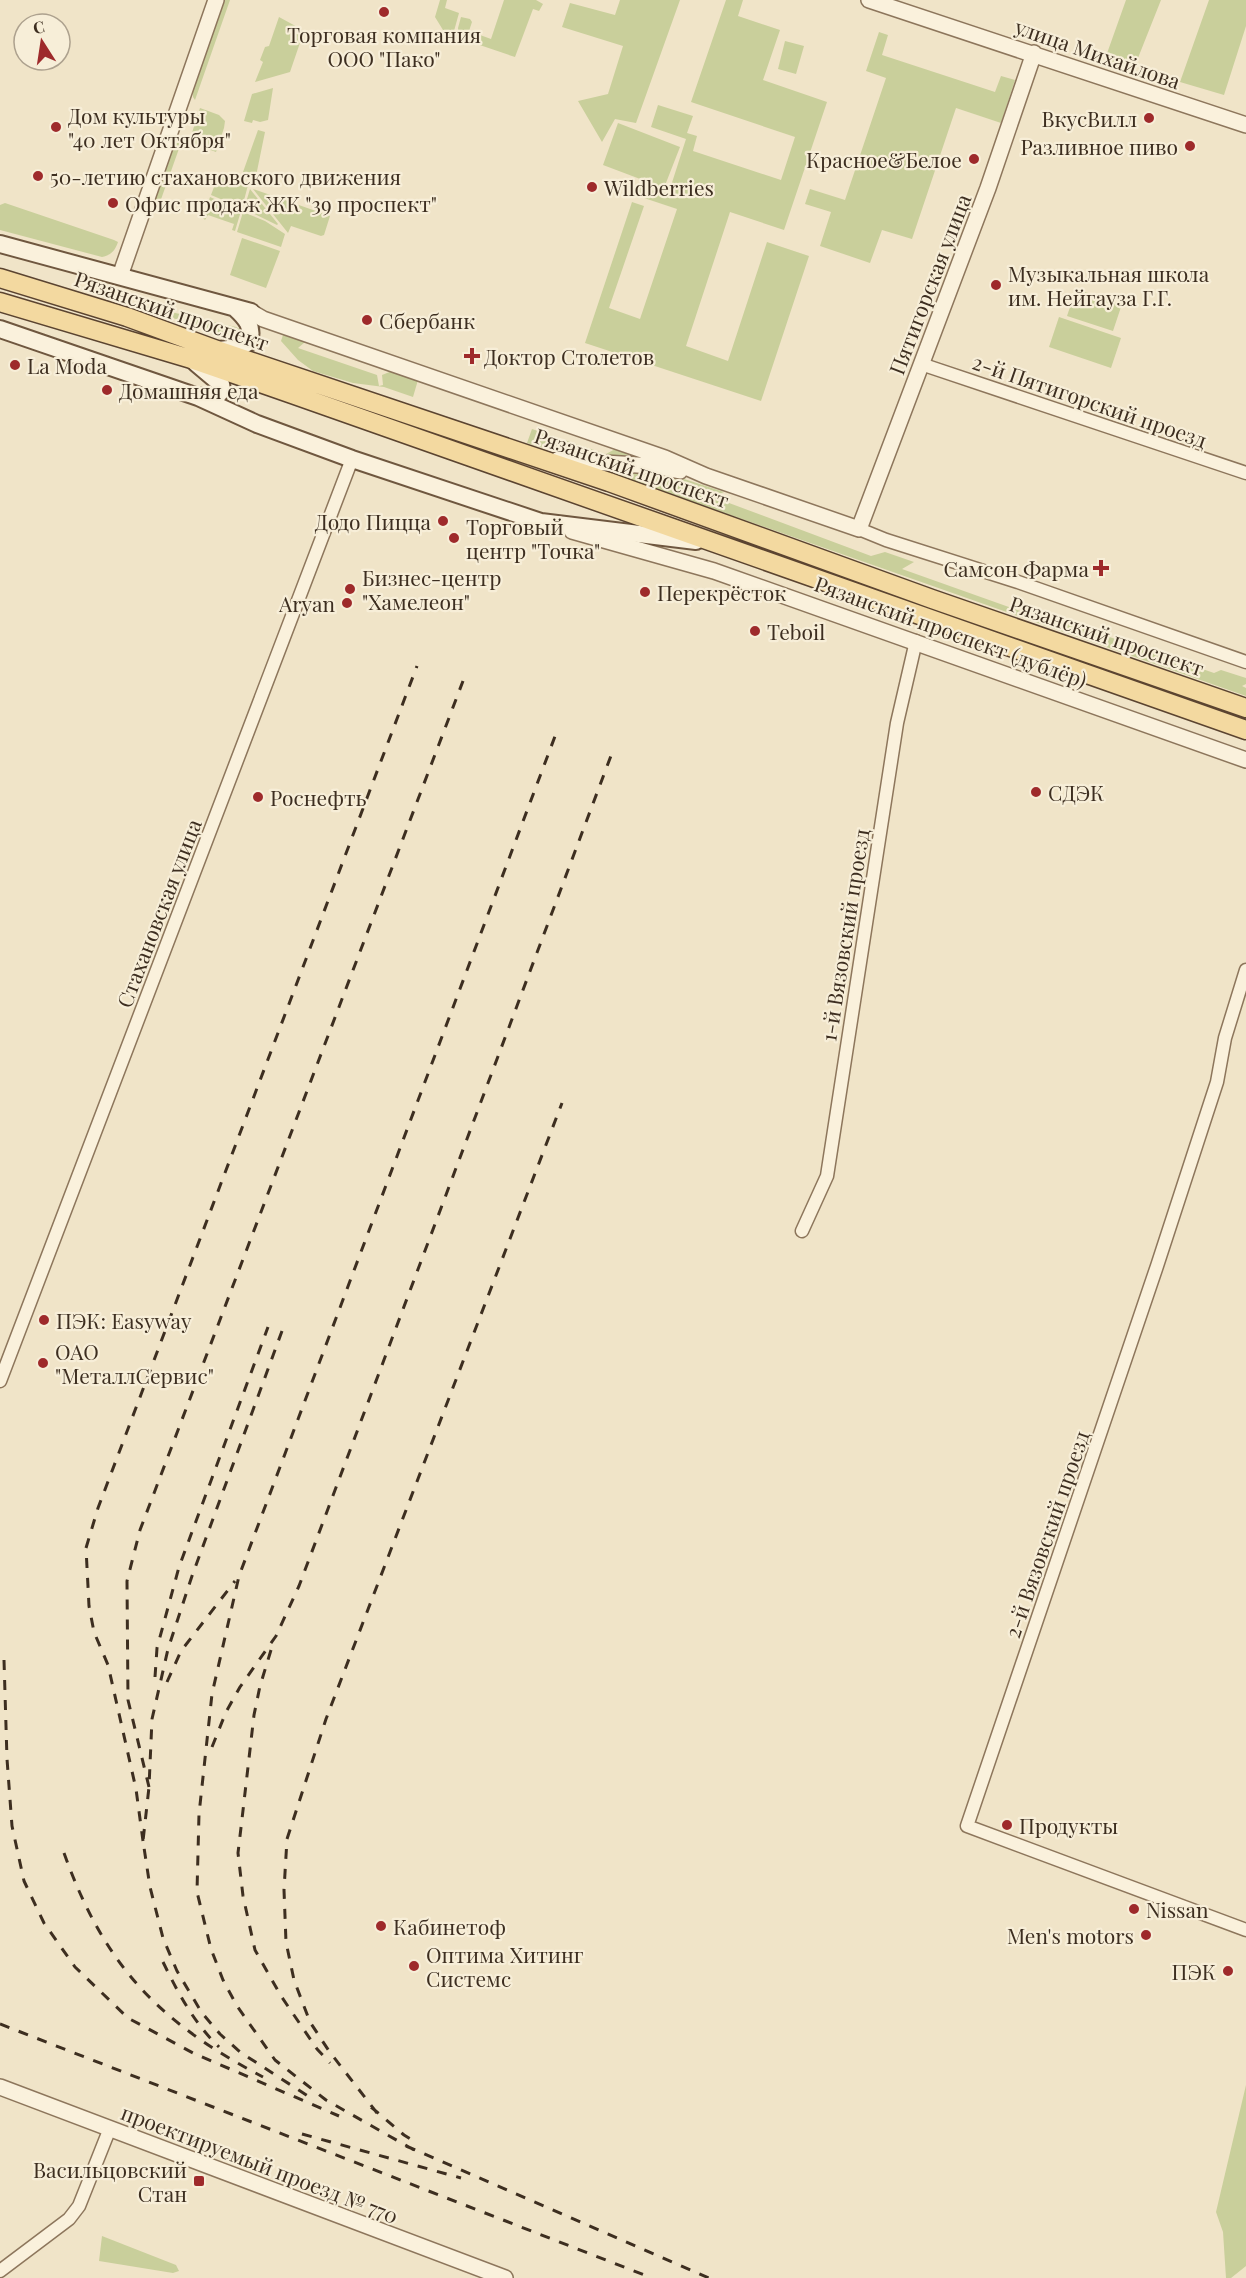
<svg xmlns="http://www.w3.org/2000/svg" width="1246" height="2278" font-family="'Playfair Display',serif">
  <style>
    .green { fill: #c9cf9b }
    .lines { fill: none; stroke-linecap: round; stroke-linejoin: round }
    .minor-casing { stroke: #8d765c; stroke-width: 15 }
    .tertiary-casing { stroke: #8d765c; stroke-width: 18 }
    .secondary-casing { stroke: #6f573f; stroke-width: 20 }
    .primary-casing { stroke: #5b4430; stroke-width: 21 }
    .minor { stroke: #faf1dc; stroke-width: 12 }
    .tertiary { stroke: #faf1dc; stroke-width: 15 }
    .secondary { stroke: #faf1dc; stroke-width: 16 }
    .primary { stroke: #f3d9a0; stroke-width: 18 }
    .rail { stroke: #3d2e20; stroke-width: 3; stroke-dasharray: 10 10; stroke-linecap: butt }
    .poi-dot { fill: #9e2a2b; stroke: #f7eed8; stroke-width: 2 }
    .labels { text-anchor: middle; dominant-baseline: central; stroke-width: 4.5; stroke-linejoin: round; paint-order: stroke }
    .poi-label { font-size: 21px; fill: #3d2e20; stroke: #f7eed8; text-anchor: start }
    .street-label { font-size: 21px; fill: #3d2e20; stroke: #f7eed8 }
  </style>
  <rect width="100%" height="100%" fill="#f0e4c8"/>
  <path class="green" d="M 225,0 L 230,0 L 195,100 L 193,97 L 193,91 Z
    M 440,0 L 447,0 L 445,8 L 459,13 L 454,31 L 443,30 L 435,17 Z
    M 504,0 L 536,0 L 543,4 L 539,11 L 533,9 L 515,57 L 459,38 L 458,28 L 461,17 L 470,19 L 472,22 L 469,31 L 491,39 Z
    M 620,0 L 680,0 L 636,123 L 615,119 L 602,142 L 578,101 L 608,94 L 623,46 L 562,27 L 570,3 L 615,15 Z
    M 726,0 L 743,0 L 738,16 L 780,30 L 763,80 L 827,102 L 784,230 L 730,212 L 686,346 L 728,361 L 767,242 L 809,256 L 761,401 L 585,343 L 632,202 L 644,206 L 609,308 L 640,319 L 677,209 L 635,195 L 638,186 L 668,195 L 686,139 L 651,127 L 658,105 L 693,116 L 687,133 L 697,136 L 693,151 L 781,180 L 795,137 L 691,102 Z
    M 1126,0 L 1161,0 L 1134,68 L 1105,59 Z
    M 1209,0 L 1246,0 L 1246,26 L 1224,95 L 1180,82 Z
    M 279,17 L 301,29 L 303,34 L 290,72 L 255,82 L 263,62 L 260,60 L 265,47 L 269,46 Z
    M 879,32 L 888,35 L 882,55 L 995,92 L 1001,76 L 1015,80 L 1001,123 L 956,108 L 912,239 L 882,230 L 870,263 L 820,246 L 831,212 L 805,204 L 810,189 L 845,200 L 886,78 L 866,71 Z
    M 785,41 L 804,46 L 796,74 L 778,69 Z
    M 273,88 L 268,120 L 260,122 L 253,120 L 252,123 L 244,121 L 252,94 Z
    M 200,108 L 219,115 L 225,121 L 224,128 L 216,152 L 189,142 Z
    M 618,123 L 680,147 L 664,188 L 603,165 Z
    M 258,130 L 265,132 L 256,176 L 243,172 Z
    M 175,140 L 181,143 L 159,205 L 153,203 Z
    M 219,174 L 248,185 L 242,208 L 211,195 Z
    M 250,189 L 278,224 L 277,225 L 244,209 Z
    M 253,189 L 330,216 L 324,235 L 321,236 L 291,226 L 288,233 Z
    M 210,197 L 241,211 L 235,231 L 232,230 L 234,224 L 208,215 L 205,220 L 203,218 Z
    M 5,203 L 114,240 L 118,242 C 115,251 111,255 102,257 L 0,230 L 0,205 Z
    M 243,212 L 265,221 L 285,234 L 281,247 L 237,232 Z
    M 242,238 L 280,251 L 266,288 L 230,275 Z
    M 1076,289 L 1122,304 L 1113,331 L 1067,316 Z
    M 132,303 L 236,327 L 241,330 L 239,337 L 211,332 Z
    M 1059,317 L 1121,338 L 1111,368 L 1049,347 Z
    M 283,335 L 305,342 L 298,348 L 377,375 L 379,386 L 383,385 L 382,375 L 392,371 L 418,380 L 413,397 L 384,387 L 353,383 L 313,371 L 298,360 L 281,341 Z
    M 532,429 L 606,454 L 617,448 L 631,455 C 593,458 563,455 527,443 Z
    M 643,470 L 675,476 L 724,492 L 713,497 L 871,556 L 885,552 L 914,562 L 902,569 L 1051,622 L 1060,620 L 1214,673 L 1221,670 L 1246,678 L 1246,684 L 1242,686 L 1246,688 L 1246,696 L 608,472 Z
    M 1246,2085 L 1246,2266 L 1231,2278 L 1226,2278 L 1223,2232 L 1216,2212 Z
    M 102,2236 L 176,2265 L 179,2271 L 173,2273 L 99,2261 Z"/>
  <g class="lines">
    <defs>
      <path id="minor" d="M 921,364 L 1246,473
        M 859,529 L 886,540 L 1018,582 L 1246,662
        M 1246,970 L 1225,1038 L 1217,1082 L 1157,1266 L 967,1826 L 1246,1930
        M 802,1231 L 827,1176 L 897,723 L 916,641
        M 0,1381 L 352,459
        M 0,2271 L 69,2219 L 79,2206 L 110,2128"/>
      <path id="tertiary" d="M 869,0 L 1246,125
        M 120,276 L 216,0
        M 251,312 L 263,319 L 665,458 L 706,476 L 859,529 L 988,188 L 1034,53
        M 557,460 L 653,466 L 680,471
        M 572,531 L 714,571 L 1246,760
        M 0,2087 L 505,2278"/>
      <path id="secondary" d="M 0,244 L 251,312
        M 0,329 L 198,397 L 218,395 L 222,390 L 221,384 L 196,363
        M 218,350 L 239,348 L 249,342 C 254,327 246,318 235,308
        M 198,397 L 257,424 L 352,459 L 541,522 L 696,541"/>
      <path id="primary" d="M 0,278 L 127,317 L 217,350 L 609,482 L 932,599 L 1246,708
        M 0,302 L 191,359 L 292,394 L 1246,730"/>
    </defs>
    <use href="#minor" class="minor-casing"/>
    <use href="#tertiary" class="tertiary-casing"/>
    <use href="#secondary" class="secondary-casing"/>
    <use href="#primary" class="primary-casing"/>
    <use href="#minor" class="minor"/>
    <use href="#tertiary" class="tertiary"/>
    <use href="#secondary" class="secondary"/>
    <use href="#primary" class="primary"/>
    <path class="rail" d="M 282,1331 L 192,1576 L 168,1649 L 152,1719 L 149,1787 L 143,1841 L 150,1887 L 163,1938 L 177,1971 L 202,2013 L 220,2034 L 240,2052 L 314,2100
      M 271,1650 L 260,1686 L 254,1715 L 242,1819 L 238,1853 L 243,1896 L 255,1950 L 281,1996 L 317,2049 L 330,2063
      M 4,1660 L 7,1759 L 12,1826 L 24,1881 L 44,1923 L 75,1967 L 128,2018 L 193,2053 L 339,2116
      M 155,1677 L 157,1648 L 179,1567 L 268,1327
      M 167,1682 L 181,1651 L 235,1581
      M 212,1747 L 226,1712 L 240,1687 L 276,1636 L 299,1586 L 612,753
      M 149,1787 L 128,1700 L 127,1581 L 140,1530 L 463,681
      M 143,1841 L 136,1789 L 108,1665 L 94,1632 L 89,1606 L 86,1548 L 98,1508 L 417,666
      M 64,1853 C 104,1965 158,2022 263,2077
      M 163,1962 C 178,1993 194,2023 219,2047
      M 0,2024 L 652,2278
      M 371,2107 L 404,2135 L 415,2142
      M 377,2113 L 329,2051 L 310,2022 L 294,1980 L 286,1942 L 284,1890 L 287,1839 L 326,1719 L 562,1103
      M 302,2134 L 461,2178
      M 406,2146 L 709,2278
      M 414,2150 L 326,2100 L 275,2060 L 237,2006 L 223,1980 L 211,1949 L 197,1892 L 199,1814 L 212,1694 L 239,1576 L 557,731"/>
  </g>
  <g class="poi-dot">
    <circle cx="384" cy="12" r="6"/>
    <circle cx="1149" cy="118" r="6"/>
    <circle cx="56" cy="127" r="6"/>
    <circle cx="1190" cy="146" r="6"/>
    <circle cx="974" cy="159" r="6"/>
    <circle cx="38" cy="176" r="6"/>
    <circle cx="592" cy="187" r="6"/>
    <circle cx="113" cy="203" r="6"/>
    <circle cx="996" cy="285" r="6"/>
    <circle cx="367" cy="320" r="6"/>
    <path d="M469 347h6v6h6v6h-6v6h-6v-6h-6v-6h6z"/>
    <circle cx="15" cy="365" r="6"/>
    <circle cx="107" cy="390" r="6"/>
    <circle cx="443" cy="521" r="6"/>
    <circle cx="454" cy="538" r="6"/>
    <path d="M1098 559h6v6h6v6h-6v6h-6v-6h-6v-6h6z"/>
    <circle cx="350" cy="589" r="6"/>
    <circle cx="645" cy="592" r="6"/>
    <circle cx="347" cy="603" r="6"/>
    <circle cx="755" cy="631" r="6"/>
    <circle cx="1036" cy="792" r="6"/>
    <circle cx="258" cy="797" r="6"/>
    <circle cx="44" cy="1320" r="6"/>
    <circle cx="43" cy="1363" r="6"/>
    <circle cx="1007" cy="1825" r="6"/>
    <circle cx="1134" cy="1909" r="6"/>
    <circle cx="381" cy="1926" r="6"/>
    <circle cx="1146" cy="1935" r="6"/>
    <circle cx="414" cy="1966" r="6"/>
    <circle cx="1228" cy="1971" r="6"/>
    <rect x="193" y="2175" width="12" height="12" rx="3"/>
  </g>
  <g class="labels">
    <g class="poi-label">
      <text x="384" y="34" text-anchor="middle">Торговая компания<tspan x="384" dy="24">ООО "Пако"</tspan></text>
      <text x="68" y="115">Дом культуры<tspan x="68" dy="24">"40 лет Октября"</tspan></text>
      <text x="1137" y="118" text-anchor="end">ВкусВилл</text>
      <text x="1178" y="146" text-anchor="end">Разливное пиво</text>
      <text x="962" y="159" text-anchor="end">Красное&amp;Белое</text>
      <text x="50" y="176">50-летию стахановского движения</text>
      <text x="604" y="187">Wildberries</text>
      <text x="125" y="203">Офис продаж ЖК "39 проспект"</text>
      <text x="1008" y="273">Музыкальная школа<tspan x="1008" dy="24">им. Нейгауза Г.Г.</tspan></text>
      <text x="379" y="320">Сбербанк</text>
      <text x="484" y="356">Доктор Столетов</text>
      <text x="27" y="365">La Moda</text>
      <text x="119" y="390">Домашняя еда</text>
      <text x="431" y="521" text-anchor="end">Додо Пицца</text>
      <text x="466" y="526">Торговый<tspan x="466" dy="24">центр "Точка"</tspan></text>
      <text x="1089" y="568" text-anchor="end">Самсон Фарма</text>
      <text x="362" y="577">Бизнес-центр<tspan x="362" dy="24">"Хамелеон"</tspan></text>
      <text x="657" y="592">Перекрёсток</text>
      <text x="335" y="603" text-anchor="end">Aryan</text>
      <text x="767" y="631">Teboil</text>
      <text x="1048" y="792">СДЭК</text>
      <text x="270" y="797">Роснефть</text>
      <text x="56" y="1320">ПЭК: Easyway</text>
      <text x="55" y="1351">ОАО<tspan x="55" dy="24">"МеталлСервис"</tspan></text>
      <text x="1019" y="1825">Продукты</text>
      <text x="1146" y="1909">Nissan</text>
      <text x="393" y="1926">Кабинетоф</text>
      <text x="1134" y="1935" text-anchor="end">Men's motors</text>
      <text x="426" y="1954">Оптима Хитинг<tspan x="426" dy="24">Системс</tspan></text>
      <text x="1216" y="1971" text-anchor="end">ПЭК</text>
      <text x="187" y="2169" text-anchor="end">Васильцовский<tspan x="187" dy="24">Стан</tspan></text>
    </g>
    <g class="street-label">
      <text transform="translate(1098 53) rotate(19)">улица Михайлова</text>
      <text transform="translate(929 284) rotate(-69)">Пятигорская улица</text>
      <text transform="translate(172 310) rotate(19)">Рязанский проспект</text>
      <text transform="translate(1090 400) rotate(19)">2-й Пятигорский проезд</text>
      <text transform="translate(632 467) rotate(19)">Рязанский проспект</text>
      <text transform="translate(951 631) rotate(20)">Рязанский проспект (дублёр)</text>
      <text transform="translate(1107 635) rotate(19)">Рязанский проспект</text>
      <text transform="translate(158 913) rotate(-69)">Стахановская улица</text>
      <text transform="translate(844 935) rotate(-81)">1-й Вязовский проезд</text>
      <text transform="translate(1046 1534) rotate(-71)">2-й Вязовский проезд</text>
      <text transform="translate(260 2163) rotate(21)">проектируемый проезд № 770</text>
    </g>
  </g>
  <g transform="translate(42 42) rotate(348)"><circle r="28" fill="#f7eed8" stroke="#ada18e" stroke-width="1.5"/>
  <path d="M0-4.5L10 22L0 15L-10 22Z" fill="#9e2a2b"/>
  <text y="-9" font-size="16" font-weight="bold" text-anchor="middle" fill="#3d2e20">С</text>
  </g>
</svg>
